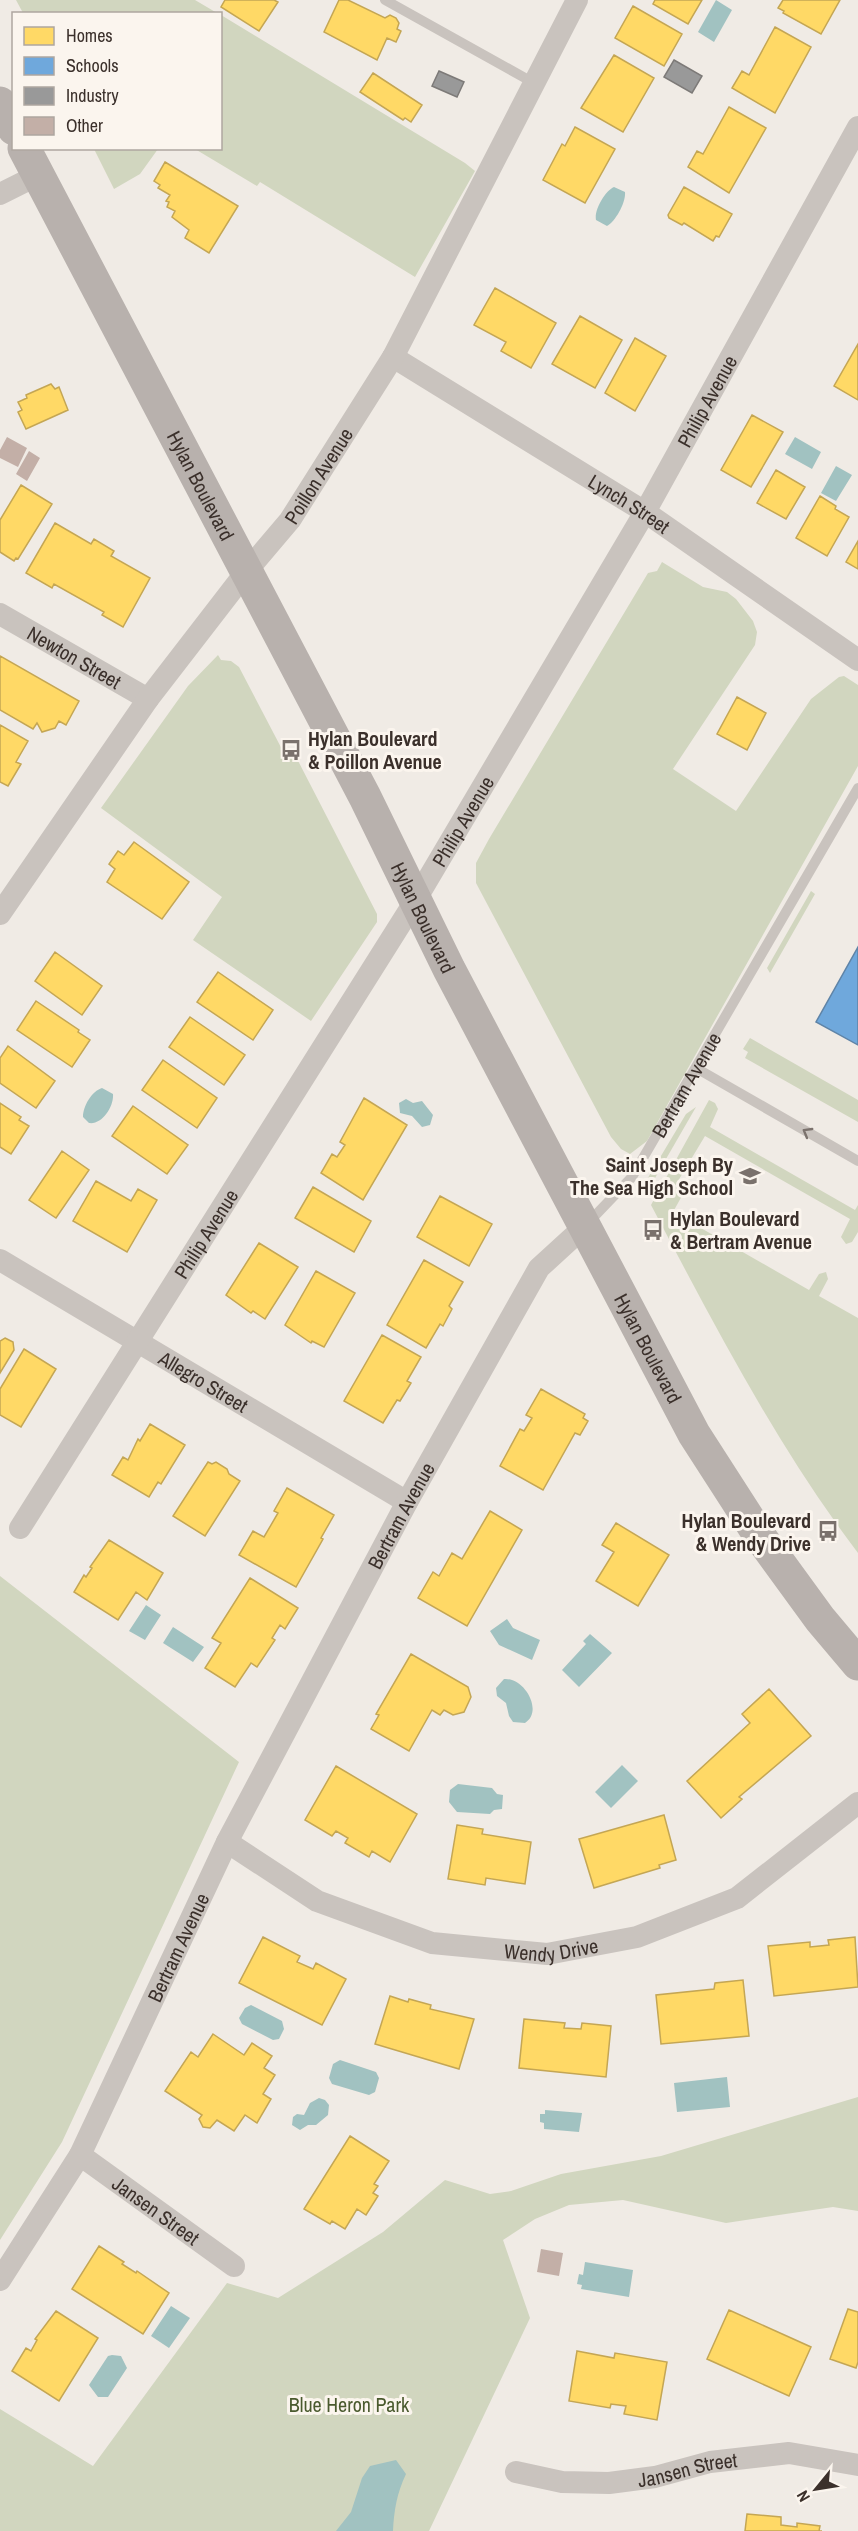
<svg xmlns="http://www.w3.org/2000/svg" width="858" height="2531" font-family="'Archivo Narrow',sans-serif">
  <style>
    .green { fill: #d1d6bf }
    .water { fill: #a1c2c1 }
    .homes { fill: #ffd966; stroke: #c4a654; stroke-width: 1.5 }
    .schools { fill: #6fa8dc; stroke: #5f84a7; stroke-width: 1.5 }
    .industry { fill: #999; stroke: #7d7a78; stroke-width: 1.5 }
    .building { fill: #c3afa7 }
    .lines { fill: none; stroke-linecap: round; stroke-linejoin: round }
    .lane { stroke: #c9c3be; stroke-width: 10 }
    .street { stroke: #c9c3be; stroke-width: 22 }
    .primary { stroke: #b8b1ad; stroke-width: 33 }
    .oneway { stroke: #7b726d }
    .labels { text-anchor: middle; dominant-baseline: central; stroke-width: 6; stroke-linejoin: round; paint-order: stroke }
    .street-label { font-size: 20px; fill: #3b302b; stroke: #fbf5ee }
    .poi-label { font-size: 20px; font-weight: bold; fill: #3b302b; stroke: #fbf5ee; text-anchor: start }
    .park-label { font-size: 20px; fill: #4a5a2e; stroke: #fbf5ee }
  </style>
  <rect width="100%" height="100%" fill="#f0ebe5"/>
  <path class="green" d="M 16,0 L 195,0 L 217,13 L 23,13 Z
    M 221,15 L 465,163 L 475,171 L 415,277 L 260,182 L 257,186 L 195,149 L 220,148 Z
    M 94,149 L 158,149 L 140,174 L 114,189 Z
    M 662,562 L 703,587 L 727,592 L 736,599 L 753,621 L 757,632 L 755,645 L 673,769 L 736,811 L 811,699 L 839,677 L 844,676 L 858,685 L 858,766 L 647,1141 L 630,1154 L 621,1149 L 611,1137 L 476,883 L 476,863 L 489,839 L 648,573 L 657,571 Z
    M 218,655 L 221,660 L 231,661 L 239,667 L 285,755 L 293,751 L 377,914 L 377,922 L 311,1021 L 193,940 L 222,897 L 101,808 L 188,686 Z
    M 811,891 L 815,894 L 770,973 L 767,968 Z
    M 750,1038 L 858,1100 L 858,1122 L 745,1058 L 748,1052 L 743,1049 Z
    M 709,1100 L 715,1103 L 718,1109 L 710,1127 L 855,1210 L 858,1205 L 858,1232 L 852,1242 L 846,1244 L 841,1237 L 850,1219 L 705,1136 L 675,1186 L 683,1194 L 673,1212 L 809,1290 L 819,1274 L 826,1272 L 828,1279 L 819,1296 L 858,1318 L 858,1553 C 776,1445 714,1324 651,1205 Z
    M 696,1107 L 651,1185 L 646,1181 L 686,1114 Z
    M 0,1576 L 239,1762 L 62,2142 L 0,2240 Z
    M 858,2097 L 858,2211 L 833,2207 L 726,2223 L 623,2200 L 569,2205 L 535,2219 L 503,2240 L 530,2318 L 429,2531 L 0,2531 L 0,2409 L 93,2466 L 227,2283 L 278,2298 L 383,2232 L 445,2180 L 490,2194 L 511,2191 L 561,2174 L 661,2156 Z"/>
  <path class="water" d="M 716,0 L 732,10 L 714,42 L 698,32 Z
    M 614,187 L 625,192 C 626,202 616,221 607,226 L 596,220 C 594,210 605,191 614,187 Z
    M 795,437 L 821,452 L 812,469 L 785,454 Z
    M 836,466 L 852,475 L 836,501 L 821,493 Z
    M 102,1088 L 113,1094 C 114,1107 102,1125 89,1123 L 83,1117 C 83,1106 92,1091 102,1088 Z
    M 406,1099 L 413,1103 L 422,1101 L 433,1115 L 430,1125 L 422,1127 L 412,1116 L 400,1113 L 399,1103 Z
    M 146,1605 L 161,1615 L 145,1640 L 129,1631 Z
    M 507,1619 L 513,1628 L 540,1640 L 532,1660 L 499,1645 L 490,1631 Z
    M 173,1627 L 204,1647 L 193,1662 L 163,1643 Z
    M 590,1634 L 612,1653 L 579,1687 L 562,1670 L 586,1644 L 583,1641 Z
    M 504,1679 C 524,1677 544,1711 525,1723 L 513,1722 L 509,1716 L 506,1703 L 497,1696 L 496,1688 Z
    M 622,1765 L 638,1781 L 611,1808 L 595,1792 Z
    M 458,1784 L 492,1788 L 497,1794 L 503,1795 L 502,1809 L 494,1810 L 490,1814 L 457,1812 L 449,1802 L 450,1790 Z
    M 251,2005 L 282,2021 L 284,2029 L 279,2039 L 273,2040 L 242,2024 L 239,2018 L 245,2008 Z
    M 340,2060 L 376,2072 L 379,2078 L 375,2092 L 369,2095 L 332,2084 L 329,2078 L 333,2064 Z
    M 727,2077 L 730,2107 L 677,2112 L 674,2083 Z
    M 319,2098 L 325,2100 L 329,2105 L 328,2115 L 316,2125 L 308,2125 L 300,2130 L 292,2125 L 293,2117 L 297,2114 L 304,2115 L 310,2103 Z
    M 545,2110 L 582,2113 L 579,2132 L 544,2129 L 544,2123 L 540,2122 L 540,2114 L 545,2114 Z
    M 585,2262 L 633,2270 L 629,2297 L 581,2289 L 582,2285 L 577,2284 L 579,2274 L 583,2275 Z
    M 171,2306 L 190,2318 L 169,2348 L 151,2336 Z
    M 112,2355 L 121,2356 L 127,2368 L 108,2397 L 98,2397 L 89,2385 L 108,2356 Z
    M 396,2460 L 406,2474 C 397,2493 394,2510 393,2531 L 336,2531 L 351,2512 L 362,2478 L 370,2466 Z"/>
  <path class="homes" d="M 225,0 L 274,0 L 278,2 L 259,31 L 221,7 Z
    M 339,0 L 348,0 L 385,18 L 390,15 L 396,18 L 399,23 L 397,29 L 401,31 L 396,42 L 387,38 L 377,60 L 324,32 Z
    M 655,0 L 702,0 L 688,24 L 653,4 Z
    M 783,0 L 840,0 L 821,34 L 783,13 L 784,11 L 778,8 Z
    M 633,6 L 682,34 L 664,66 L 615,38 Z
    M 775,27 L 811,47 L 775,113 L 732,88 L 742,71 L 749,75 Z
    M 614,55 L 654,78 L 623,132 L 581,108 Z
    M 373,73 L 422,105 L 411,122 L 405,118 L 403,120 L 360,92 Z
    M 729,107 L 766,128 L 729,193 L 688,167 L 697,151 L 703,154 Z
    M 575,127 L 615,149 L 585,203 L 543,180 L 562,144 L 565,146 Z
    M 165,162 L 238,206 L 209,253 L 185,238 L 189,230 L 172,217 L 175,211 L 167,207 L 169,202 L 166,201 L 170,195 L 158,188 L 160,185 L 154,181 Z
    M 684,187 L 732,214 L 719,237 L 716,236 L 713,241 L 684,223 L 682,225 L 669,218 L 668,215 Z
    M 495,288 L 556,323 L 531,368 L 501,351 L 506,342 L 474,325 Z
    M 580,316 L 622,340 L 595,388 L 552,364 Z
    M 635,338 L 666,356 L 635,411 L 605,393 Z
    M 858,344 L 858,400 L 834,386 Z
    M 51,384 L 55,389 L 59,387 L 68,410 L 26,429 L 18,412 L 22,410 L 18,402 L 27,398 L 26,395 Z
    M 752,415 L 783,432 L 751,487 L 721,470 Z
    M 776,470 L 805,487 L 786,519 L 757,503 Z
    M 21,485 L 52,504 L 18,559 L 16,558 L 14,561 L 0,552 L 0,520 Z
    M 820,496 L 836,506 L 835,509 L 849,517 L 827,556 L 796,538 Z
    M 55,523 L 91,544 L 94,539 L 114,551 L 111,556 L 150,578 L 123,627 L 102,615 L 104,612 L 54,584 L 52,588 L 26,573 Z
    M 858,541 L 858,569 L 846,562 Z
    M 0,656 L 79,701 L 66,725 L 59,721 L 55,728 L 42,732 L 37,723 L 33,729 L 0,710 Z
    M 737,697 L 766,713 L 747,750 L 717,734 Z
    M 0,725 L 28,741 L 16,762 L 21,764 L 8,786 L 0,782 Z
    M 134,842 L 189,882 L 162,919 L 107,882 L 115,869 L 109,864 L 118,851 L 124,855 Z
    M 55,952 L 102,986 L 82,1015 L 35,981 Z
    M 218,972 L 273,1010 L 253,1040 L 197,1002 Z
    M 36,1001 L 79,1030 L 78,1032 L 90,1040 L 72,1067 L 17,1030 Z
    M 190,1017 L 245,1055 L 224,1085 L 169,1047 Z
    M 8,1046 L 55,1081 L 36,1108 L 0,1083 L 0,1058 Z
    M 163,1060 L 217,1098 L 197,1128 L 142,1090 Z
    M 364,1098 L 407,1125 L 363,1200 L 321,1173 L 332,1154 L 337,1157 L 345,1145 L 340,1142 Z
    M 0,1103 L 21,1117 L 19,1120 L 29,1126 L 11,1154 L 0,1147 Z
    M 133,1106 L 188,1145 L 167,1174 L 112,1136 Z
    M 62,1151 L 89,1170 L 56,1218 L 29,1200 Z
    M 96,1181 L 131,1201 L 138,1189 L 157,1200 L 127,1252 L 73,1221 Z
    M 313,1187 L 371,1221 L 354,1252 L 295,1218 Z
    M 440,1196 L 492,1224 L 469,1266 L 417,1237 Z
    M 259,1243 L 298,1267 L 265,1319 L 253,1311 L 251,1313 L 226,1295 Z
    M 424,1260 L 463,1282 L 449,1306 L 452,1309 L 443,1326 L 440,1324 L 426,1348 L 387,1325 Z
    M 316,1271 L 355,1293 L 324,1347 L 312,1341 L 311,1343 L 285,1325 Z
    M 382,1335 L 421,1357 L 407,1381 L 411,1383 L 400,1401 L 397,1400 L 383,1423 L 344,1401 Z
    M 5,1338 L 13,1342 L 14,1350 L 0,1373 L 0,1341 Z
    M 24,1349 L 56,1369 L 21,1427 L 0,1415 L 0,1389 Z
    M 541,1389 L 585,1414 L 583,1418 L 588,1421 L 580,1435 L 575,1433 L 543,1490 L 500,1466 L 520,1429 L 524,1431 L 532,1418 L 526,1415 Z
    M 150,1424 L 185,1445 L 161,1484 L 158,1482 L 149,1497 L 112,1475 L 123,1457 L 128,1460 L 138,1439 L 140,1441 Z
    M 208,1462 L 212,1464 L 216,1462 L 227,1469 L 229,1474 L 240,1481 L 205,1536 L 173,1516 Z
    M 287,1488 L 334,1515 L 321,1538 L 323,1539 L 296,1587 L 239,1555 L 253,1531 L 264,1537 L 278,1513 L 274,1511 Z
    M 490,1511 L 522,1530 L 467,1626 L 418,1598 L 433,1572 L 439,1576 L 452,1553 L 462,1559 Z
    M 616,1523 L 669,1555 L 638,1606 L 596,1581 L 614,1552 L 602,1545 Z
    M 109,1540 L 163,1573 L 147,1600 L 136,1592 L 118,1620 L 74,1592 L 84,1575 L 86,1577 L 92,1568 L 90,1567 Z
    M 250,1578 L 298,1608 L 285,1629 L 280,1625 L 272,1638 L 275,1640 L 257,1667 L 251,1663 L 235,1687 L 205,1668 L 221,1643 L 212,1638 Z
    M 411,1654 L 468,1687 L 471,1697 L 464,1712 L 453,1715 L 444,1710 L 440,1715 L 432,1710 L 409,1751 L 371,1729 L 379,1715 L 376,1714 Z
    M 769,1689 L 811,1736 L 739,1797 L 742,1799 L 721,1818 L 687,1781 L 750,1723 L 742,1714 Z
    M 336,1766 L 417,1814 L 390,1862 L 372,1851 L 369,1857 L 345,1843 L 348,1838 L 336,1831 L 332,1836 L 305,1820 Z
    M 664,1815 L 676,1860 L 659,1865 L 660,1868 L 594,1888 L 579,1839 Z
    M 457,1825 L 483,1829 L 482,1834 L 531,1842 L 525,1884 L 486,1878 L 485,1885 L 448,1879 Z
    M 263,1937 L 300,1956 L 297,1962 L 313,1969 L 316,1963 L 346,1979 L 322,2025 L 239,1983 Z
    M 855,1937 L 858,1987 L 774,1996 L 768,1946 L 810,1942 L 810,1947 L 829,1945 L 828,1940 Z
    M 743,1980 L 749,2036 L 661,2044 L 656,1995 L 714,1989 L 715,1983 Z
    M 390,1996 L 408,2002 L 409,1999 L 431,2005 L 430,2009 L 474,2019 L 459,2069 L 375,2044 Z
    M 524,2019 L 565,2023 L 564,2028 L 581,2029 L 582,2023 L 611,2026 L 606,2077 L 519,2068 Z
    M 213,2034 L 244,2055 L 252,2043 L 272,2056 L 264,2068 L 275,2075 L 263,2094 L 271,2099 L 257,2123 L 245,2115 L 234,2131 L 217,2120 L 210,2128 L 203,2127 L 199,2119 L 202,2115 L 165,2091 L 191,2052 L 198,2057 Z
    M 350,2136 L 389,2161 L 374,2184 L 378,2186 L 373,2193 L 378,2196 L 366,2215 L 357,2209 L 345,2229 L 332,2221 L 330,2224 L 304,2209 Z
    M 99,2246 L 124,2262 L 122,2264 L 136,2273 L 137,2271 L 169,2293 L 143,2334 L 72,2289 Z
    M 848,2309 L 858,2312 L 858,2362 L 856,2368 L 830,2359 Z
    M 729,2310 L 811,2347 L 789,2396 L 707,2359 Z
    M 56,2311 L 98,2338 L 59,2401 L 12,2371 L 26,2348 L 31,2351 L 37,2340 L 35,2339 Z
    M 577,2351 L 614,2358 L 615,2353 L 667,2362 L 657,2420 L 624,2414 L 626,2406 L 611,2404 L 610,2408 L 569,2401 Z
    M 747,2514 L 781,2517 L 781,2525 L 797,2527 L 797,2523 L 820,2526 L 819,2531 L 822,2531 L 745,2531 Z"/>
  <path class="schools" d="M 858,947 L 858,1045 L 816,1022 Z"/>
  <path class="industry" d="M 674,60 L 702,76 L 692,93 L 664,77 Z
    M 439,71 L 464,82 L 457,97 L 432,86 Z"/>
  <path class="building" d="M 7,437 L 27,448 L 18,467 L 0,458 L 0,450 Z
    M 29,451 L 40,458 L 27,481 L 16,474 Z
    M 541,2249 L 563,2253 L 559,2276 L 537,2272 Z"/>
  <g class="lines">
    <g class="lane">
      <path d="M 385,0 L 534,83"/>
      <path d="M 696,1068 L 858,1161"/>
      <path id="s1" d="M 587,1224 L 632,1177 L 858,788"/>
    </g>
    <g class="street">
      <path d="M 0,194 L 38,175"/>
      <path id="s2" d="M 393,357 L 645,512 L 858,660"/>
      <path id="s3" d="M 0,614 L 148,699"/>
      <path id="s4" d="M 0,914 L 148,699 L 246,572 L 290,520 L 393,357 L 577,0"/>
      <path id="s5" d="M 0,1260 L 407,1502"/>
      <path id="s6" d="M 20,1528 L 415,901 L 645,512 L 858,127"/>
      <path id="s7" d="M 227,1842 L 317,1901 L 432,1943 L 547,1954 L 637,1937 L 737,1898 L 858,1803"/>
      <path id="s8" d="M 80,2155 L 234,2266"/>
      <path id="s9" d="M 0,2280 L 80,2155 L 227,1842 L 407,1502 L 539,1268 L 585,1226"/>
      <path id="s10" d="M 516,2472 L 562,2482 L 609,2483 L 655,2477 L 710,2462 L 789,2453 L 858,2465"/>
    </g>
    <g class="primary">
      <path d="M 0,103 L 14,129"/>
      <path id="s11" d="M 24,148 L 365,797 L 449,969 L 694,1434 L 761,1538 L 820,1619 L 858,1664"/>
    </g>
  </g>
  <defs><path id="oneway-chevron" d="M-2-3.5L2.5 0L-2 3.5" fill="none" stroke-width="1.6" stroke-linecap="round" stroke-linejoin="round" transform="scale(1.5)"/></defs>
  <use class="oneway" href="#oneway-chevron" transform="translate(807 1132) rotate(-150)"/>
  <defs>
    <symbol id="bus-bare" viewBox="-9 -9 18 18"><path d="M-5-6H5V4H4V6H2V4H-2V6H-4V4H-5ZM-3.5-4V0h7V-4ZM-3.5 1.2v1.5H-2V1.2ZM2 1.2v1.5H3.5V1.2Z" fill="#7a716c" stroke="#fbf5ee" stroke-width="2.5" paint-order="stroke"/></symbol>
    <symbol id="school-bare" viewBox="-9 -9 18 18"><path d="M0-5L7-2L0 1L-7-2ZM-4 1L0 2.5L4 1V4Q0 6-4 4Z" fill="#7a716c" stroke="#fbf5ee" stroke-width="2.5" paint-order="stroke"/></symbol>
  </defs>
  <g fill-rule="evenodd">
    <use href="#bus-bare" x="276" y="735" width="30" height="30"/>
    <use href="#school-bare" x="735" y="1161" width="30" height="30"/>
    <use href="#bus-bare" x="638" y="1215" width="30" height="30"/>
    <use href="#bus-bare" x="813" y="1516" width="30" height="30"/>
  </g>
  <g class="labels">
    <g class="street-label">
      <text stroke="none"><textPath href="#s6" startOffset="1320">Philip Avenue</textPath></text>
      <text stroke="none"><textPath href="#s4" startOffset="542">Poillon Avenue</textPath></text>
      <text stroke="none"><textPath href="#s11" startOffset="381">Hylan Boulevard</textPath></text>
      <text stroke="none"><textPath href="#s2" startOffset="278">Lynch Street</textPath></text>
      <text stroke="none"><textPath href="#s3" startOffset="86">Newton Street</textPath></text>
      <text stroke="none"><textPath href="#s6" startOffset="834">Philip Avenue</textPath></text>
      <text stroke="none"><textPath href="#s11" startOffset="867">Hylan Boulevard</textPath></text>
      <text stroke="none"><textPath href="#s1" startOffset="172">Bertram Avenue</textPath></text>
      <text stroke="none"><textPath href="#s6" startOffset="348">Philip Avenue</textPath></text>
      <text stroke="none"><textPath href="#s11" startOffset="1353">Hylan Boulevard</textPath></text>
      <text stroke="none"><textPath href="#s5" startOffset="237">Allegro Street</textPath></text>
      <text stroke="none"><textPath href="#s9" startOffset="864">Bertram Avenue</textPath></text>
      <text stroke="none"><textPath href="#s7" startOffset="350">Wendy Drive</textPath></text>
      <text stroke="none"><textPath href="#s9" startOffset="378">Bertram Avenue</textPath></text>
      <text stroke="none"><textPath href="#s8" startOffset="94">Jansen Street</textPath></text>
      <text stroke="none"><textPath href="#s10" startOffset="174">Jansen Street</textPath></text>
    </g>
    <g class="poi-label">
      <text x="308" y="738">Hylan Boulevard<tspan x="308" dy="23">&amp; Poillon Avenue</tspan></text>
      <text x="733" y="1164" text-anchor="end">Saint Joseph By<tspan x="733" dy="23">The Sea High School</tspan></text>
      <text x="670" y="1218">Hylan Boulevard<tspan x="670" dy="23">&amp; Bertram Avenue</tspan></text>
      <text x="811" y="1520" text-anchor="end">Hylan Boulevard<tspan x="811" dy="23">&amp; Wendy Drive</tspan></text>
    </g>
    <g class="park-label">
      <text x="349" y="2404">Blue Heron Park</text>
    </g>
  </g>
  <rect x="12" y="12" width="210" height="138" fill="#fbf5ee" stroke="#aea6a0" stroke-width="1.5"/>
  <rect x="24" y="27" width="30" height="18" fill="#ffd966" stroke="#aea6a0" stroke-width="1.5"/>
  <text x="66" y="42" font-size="18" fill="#3b302b">Homes</text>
  <rect x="24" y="57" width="30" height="18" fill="#6fa8dc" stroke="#aea6a0" stroke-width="1.5"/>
  <text x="66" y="72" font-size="18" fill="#3b302b">Schools</text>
  <rect x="24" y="87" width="30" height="18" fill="#999999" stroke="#aea6a0" stroke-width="1.5"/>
  <text x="66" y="102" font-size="18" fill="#3b302b">Industry</text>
  <rect x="24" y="117" width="30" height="18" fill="#c3afa7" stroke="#aea6a0" stroke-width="1.5"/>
  <text x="66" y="132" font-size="18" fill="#3b302b">Other</text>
  <g transform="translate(816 2489) rotate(240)" stroke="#fbf5ee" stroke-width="4.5" paint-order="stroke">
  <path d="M0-4.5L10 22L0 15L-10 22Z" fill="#3b302b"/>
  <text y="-9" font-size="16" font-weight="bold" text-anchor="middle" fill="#3b302b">N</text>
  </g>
</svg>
